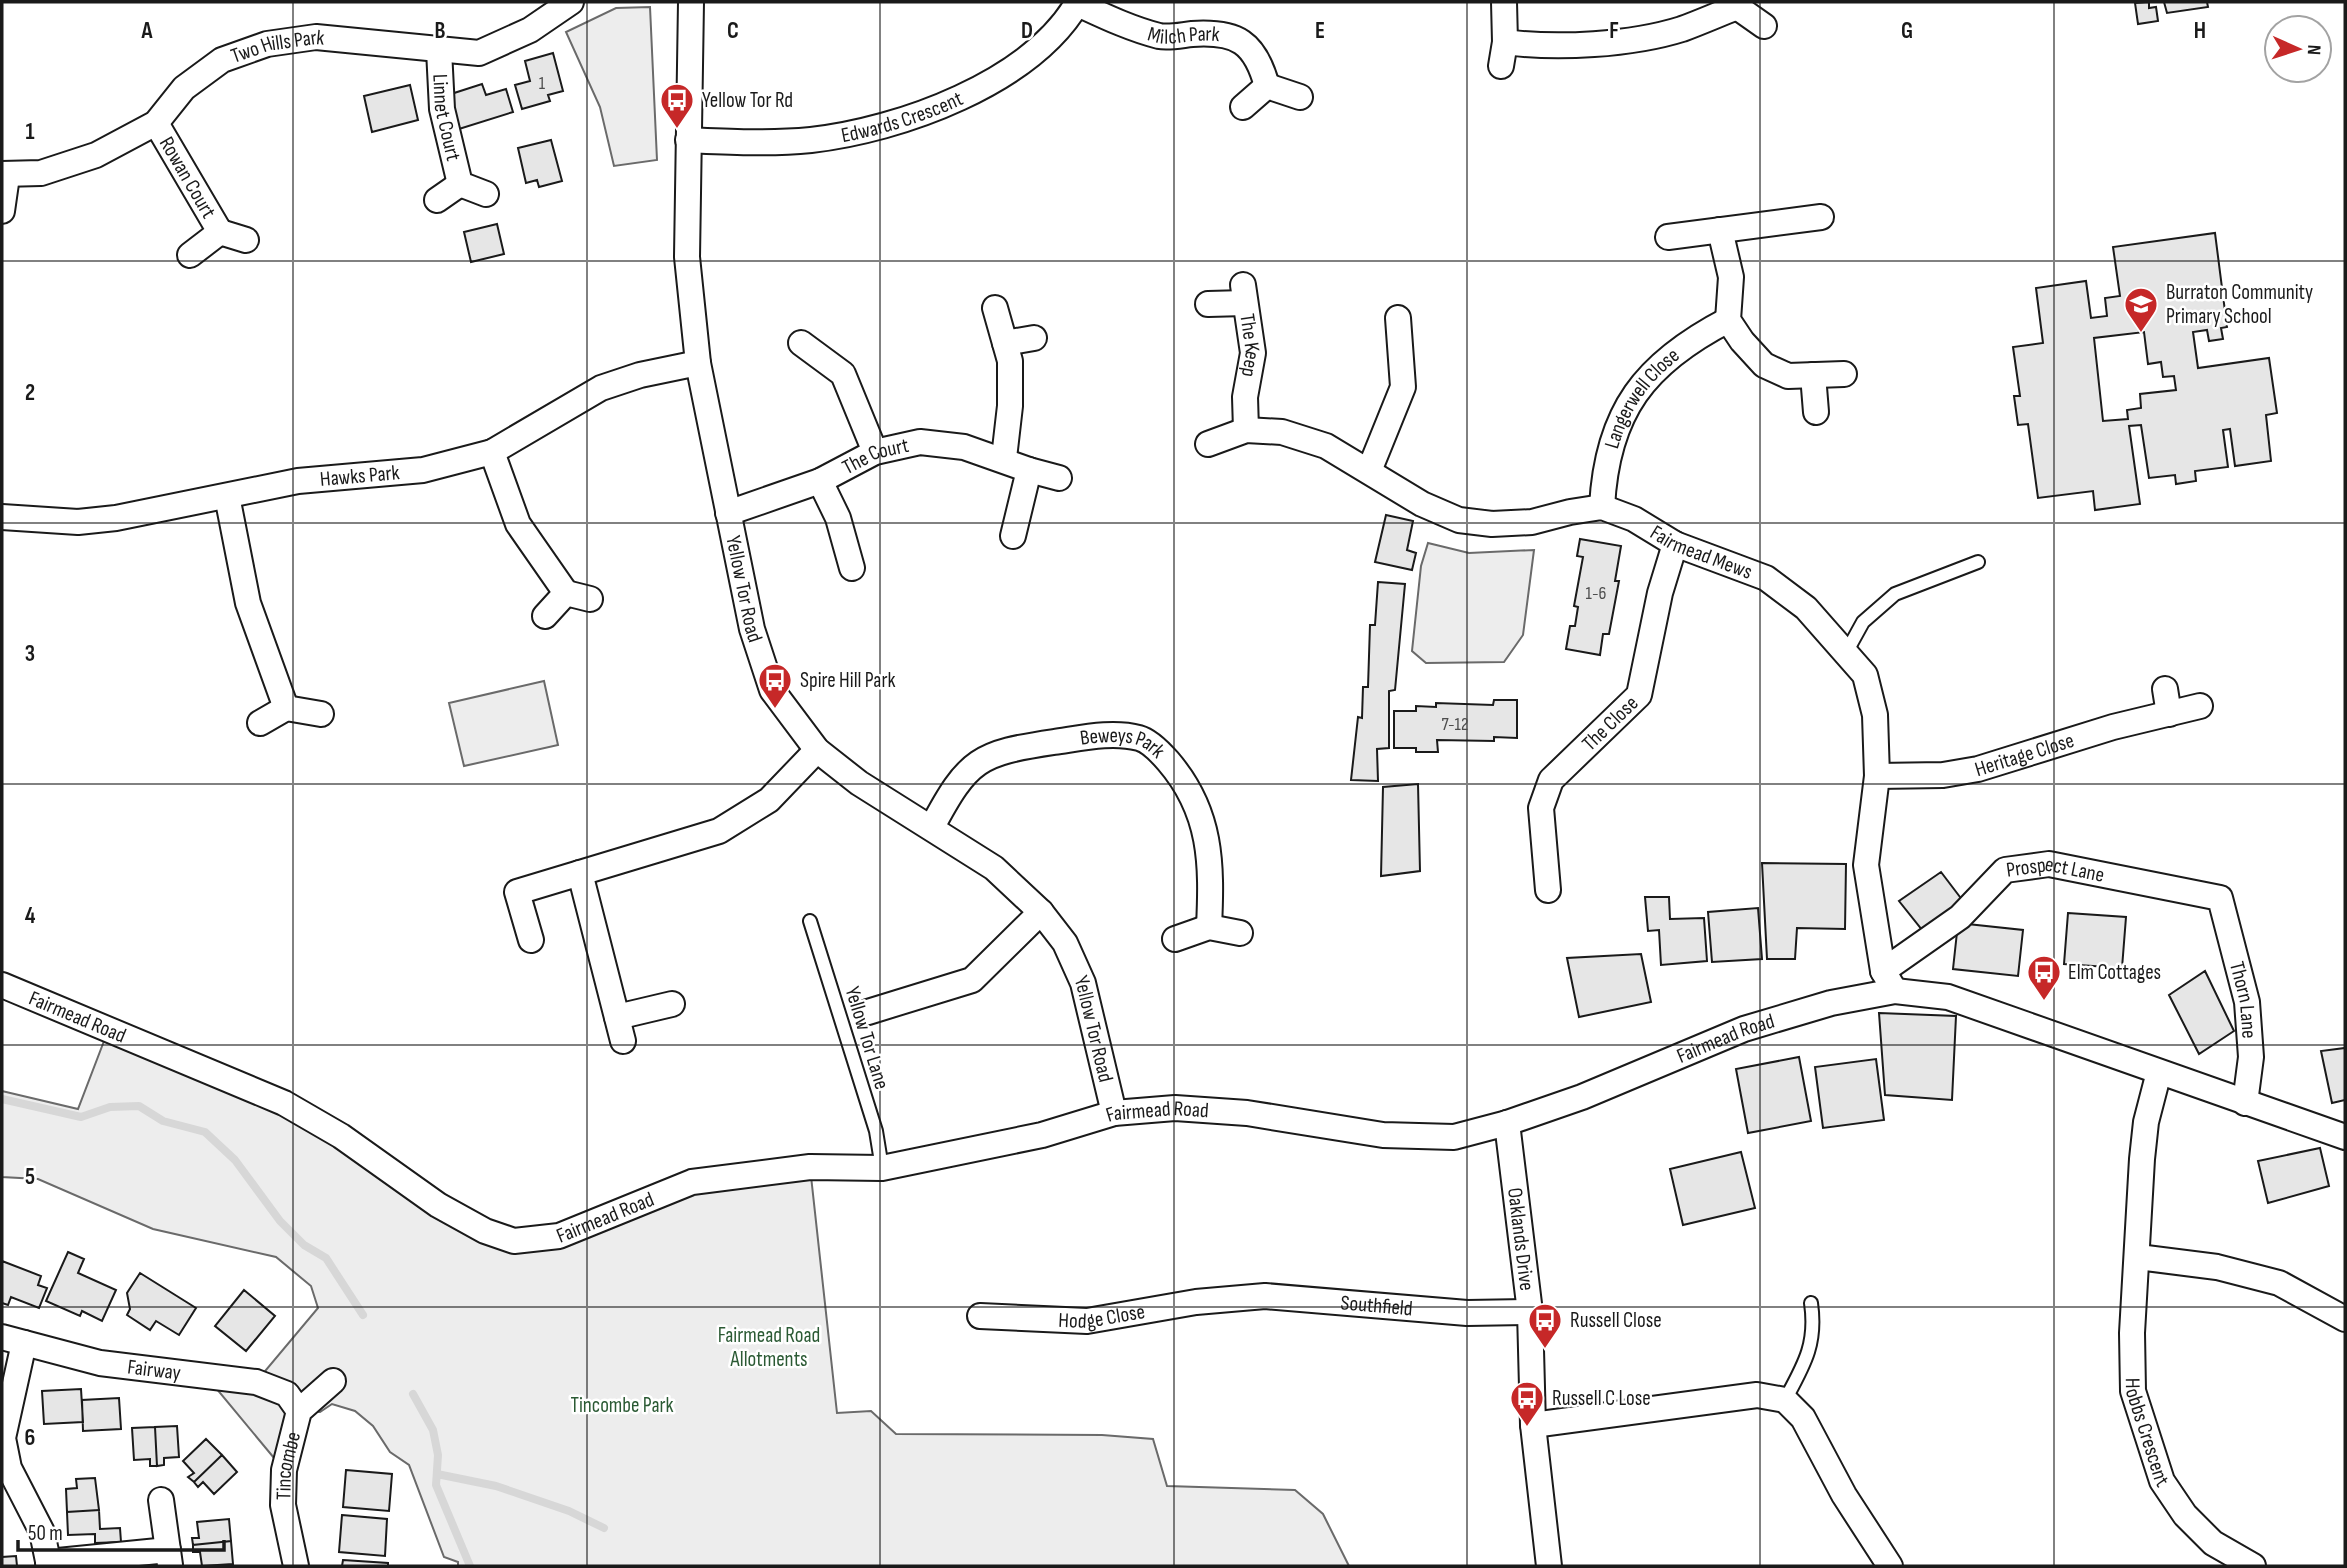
<svg xmlns="http://www.w3.org/2000/svg" width="2347" height="1568" font-family="'Sofia Sans Condensed',sans-serif">
  <style>
    .built { fill: #ededed; stroke: #6a6a6a; stroke-width: 2 }
    .lines { fill: none; stroke-linecap: round; stroke-linejoin: round }
    .stream { stroke: #d7d7d7; stroke-width: 8 }
    .building { fill: #e6e6e6; stroke: #1a1a1a; stroke-width: 2; fill-rule: evenodd }
    .lane-casing { stroke: #1a1a1a; stroke-width: 16 }
    .street-casing { stroke: #1a1a1a; stroke-width: 28 }
    .lane { stroke: #fff; stroke-width: 12 }
    .street { stroke: #fff; stroke-width: 24 }
    .grid { fill: none; stroke: #1a1a1a; stroke-width: 2; stroke-opacity: 0.55 }
    .labels { text-anchor: middle; dominant-baseline: central; stroke-width: 5; stroke-linejoin: round; paint-order: stroke }
    .number-label { font-size: 18px; fill: #4d4d4d }
    .street-label { font-size: 21px; fill: #1a1a1a; stroke: #fff }
    .poi-label { font-size: 21px; fill: #1a1a1a; stroke: #fff; text-anchor: start }
    .park-label { font-size: 21px; fill: #2b5a34; stroke: #fff }
    .grid-label { font-size: 23px; text-anchor: middle; font-weight: bold; fill: #1a1a1a; stroke: #fff; stroke-width: 5; stroke-linejoin: round; paint-order: stroke }
  </style>
  <rect width="100%" height="100%" fill="#fff"/>
  <path class="built" d="M 650,7 L 657,160 L 614,166 L 600,107 L 566,32 L 616,8 Z
    M 1428,543 L 1469,553 L 1534,550 L 1523,635 L 1504,662 L 1426,663 L 1412,651 L 1421,566 Z
    M 544,681 L 558,745 L 464,766 L 449,703 Z
    M 109,1028 L 274,1098 L 514,1241 L 627,1208 L 810,1167 L 837,1413 L 871,1411 L 896,1434 L 1102,1435 L 1153,1439 L 1167,1486 L 1295,1490 L 1323,1514 L 1349,1566 L 458,1566 L 458,1562 L 444,1557 L 409,1465 L 390,1452 L 373,1426 L 355,1411 L 332,1404 L 320,1412 L 299,1411 L 284,1470 L 206,1376 L 256,1382 L 318,1308 L 311,1286 L 276,1257 L 153,1229 L 38,1179 L 2,1177 L 2,1091 L 78,1109 Z"/>
  <g class="lines">
    <path class="stream" d="M 2,1099 L 81,1117 L 110,1107 L 139,1106 L 163,1121 L 205,1132 L 235,1160 L 280,1221 L 304,1245 L 326,1258 L 363,1315
      M 413,1394 L 433,1430 L 438,1455 L 436,1485 L 470,1566
      M 437,1474 L 496,1486 L 569,1511 L 604,1528"/>
  </g>
  <path class="building" d="M 2149,2 L 2149,8 L 2156,7 L 2158,21 L 2138,24 L 2135,3 Z
    M 2164,2 L 2207,2 L 2208,7 L 2167,13 Z
    M 553,53 L 563,91 L 548,95 L 550,101 L 522,109 L 515,85 L 530,81 L 525,61 Z
    M 482,84 L 486,95 L 506,89 L 513,112 L 459,129 L 448,95 Z
    M 410,85 L 418,120 L 372,132 L 364,96 Z
    M 551,140 L 562,181 L 539,187 L 537,180 L 526,183 L 518,148 Z
    M 497,224 L 504,254 L 471,262 L 464,232 Z
    M 2215,233 L 2227,327 L 2221,328 L 2223,339 L 2209,341 L 2207,330 L 2193,332 L 2198,368 L 2269,358 L 2277,413 L 2266,415 L 2271,461 L 2235,466 L 2230,429 L 2223,430 L 2228,467 L 2195,471 L 2196,481 L 2176,484 L 2175,475 L 2149,478 L 2141,425 L 2129,426 L 2140,504 L 2095,510 L 2093,491 L 2038,498 L 2028,424 L 2018,425 L 2014,396 L 2020,396 L 2013,347 L 2043,343 L 2036,288 L 2086,281 L 2091,318 L 2107,316 L 2105,298 L 2120,296 L 2113,247 ZM 2144,332 L 2148,364 L 2161,362 L 2163,377 L 2174,376 L 2176,390 L 2140,394 L 2141,408 L 2127,410 L 2128,419 L 2103,421 L 2094,338 Z
    M 1386,515 L 1413,521 L 1407,550 L 1416,553 L 1412,570 L 1375,562 Z
    M 1580,539 L 1621,546 L 1615,581 L 1619,581 L 1609,634 L 1603,634 L 1600,655 L 1566,649 L 1570,626 L 1575,626 L 1578,607 L 1574,606 L 1583,557 L 1577,556 Z
    M 1378,582 L 1405,584 L 1395,690 L 1389,691 L 1389,748 L 1377,749 L 1378,781 L 1351,780 L 1358,717 L 1362,718 L 1363,687 L 1368,687 L 1370,625 L 1375,625 Z
    M 1494,700 L 1517,700 L 1517,738 L 1494,737 L 1494,741 L 1437,740 L 1438,752 L 1416,752 L 1416,748 L 1394,748 L 1394,711 L 1416,711 L 1416,706 L 1436,707 L 1436,703 L 1493,705 Z
    M 1418,784 L 1420,871 L 1381,876 L 1383,787 Z
    M 1762,863 L 1846,864 L 1845,929 L 1797,928 L 1795,959 L 1767,959 Z
    M 1941,872 L 1963,901 L 1923,931 L 1899,901 Z
    M 1645,897 L 1669,897 L 1670,919 L 1704,918 L 1707,961 L 1661,965 L 1659,930 L 1648,931 Z
    M 1758,908 L 1762,959 L 1712,962 L 1708,912 Z
    M 2068,913 L 2126,917 L 2122,968 L 2064,964 Z
    M 1958,923 L 2023,930 L 2018,976 L 1953,969 Z
    M 1641,954 L 1651,1002 L 1579,1017 L 1567,958 Z
    M 2205,971 L 2234,1031 L 2199,1054 L 2169,995 Z
    M 1879,1013 L 1956,1016 L 1952,1100 L 1885,1095 Z
    M 2345,1048 L 2345,1100 L 2332,1103 L 2321,1051 Z
    M 1799,1057 L 1811,1121 L 1748,1133 L 1736,1069 Z
    M 1876,1059 L 1884,1120 L 1823,1128 L 1815,1067 Z
    M 2320,1148 L 2329,1186 L 2268,1203 L 2258,1161 Z
    M 1741,1152 L 1755,1208 L 1683,1225 L 1670,1169 Z
    M 68,1252 L 84,1259 L 78,1273 L 116,1290 L 102,1321 L 82,1311 L 80,1316 L 46,1301 Z
    M 2,1261 L 41,1276 L 38,1285 L 47,1288 L 39,1308 L 11,1297 L 8,1305 L 2,1303 Z
    M 140,1273 L 196,1308 L 179,1335 L 156,1321 L 150,1330 L 127,1315 L 130,1309 L 127,1293 Z
    M 244,1290 L 275,1316 L 246,1351 L 215,1326 Z
    M 81,1389 L 83,1422 L 44,1424 L 42,1391 Z
    M 119,1398 L 121,1429 L 83,1431 L 82,1400 Z
    M 177,1426 L 179,1457 L 164,1458 L 164,1465 L 157,1466 L 155,1427 Z
    M 155,1427 L 157,1466 L 150,1466 L 150,1459 L 134,1460 L 132,1428 Z
    M 206,1439 L 222,1455 L 194,1482 L 188,1477 L 194,1473 L 183,1461 Z
    M 222,1455 L 237,1472 L 214,1494 L 203,1482 L 198,1487 L 194,1482 Z
    M 346,1470 L 392,1474 L 389,1511 L 343,1507 Z
    M 95,1478 L 99,1510 L 67,1512 L 66,1489 L 77,1488 L 76,1479 Z
    M 99,1510 L 100,1529 L 120,1528 L 121,1542 L 95,1543 L 95,1534 L 68,1535 L 67,1512 Z
    M 342,1515 L 387,1519 L 385,1556 L 339,1552 Z
    M 229,1519 L 231,1541 L 193,1545 L 192,1538 L 199,1538 L 197,1522 Z
    M 231,1541 L 233,1564 L 202,1566 L 200,1552 L 193,1552 L 193,1545 Z
    M 16,1556 L 17,1566 L 2,1566 L 2,1557 Z
    M 343,1560 L 388,1563 L 388,1566 L 342,1566 Z"/>
  <g class="lines">
    <defs>
      <path id="lane" d="M 1847,651 L 1863,622 L 1895,594 L 1978,562
        M 810,921 L 876,1131 L 882,1168
        M 1785,1400 C 1804,1365 1817,1344 1811,1303"/>
      <g id="street">
        <path id="s1" d="M 691,2 L 687,257 L 698,363 L 752,629 L 772,690 L 817,750 L 859,783 L 994,868 L 1041,912 L 1065,943 L 1083,983 L 1114,1113"/>
        <path d="M 1736,2 L 1737,7 L 1764,26"/>
        <path id="s2" d="M 1078,4 C 1104,16 1131,29 1159,36 C 1169,38 1182,35 1192,34 C 1237,31 1255,42 1267,86"/>
        <path d="M 1505,42 C 1557,49 1631,45 1682,29 C 1701,22 1719,14 1737,7"/>
        <path id="s3" d="M 439,50 L 442,109 L 460,184 L 486,194"/>
        <path d="M 1501,66 L 1505,42 L 1504,2"/>
        <path d="M 1243,107 L 1267,86 L 1300,97"/>
        <path id="s4" d="M 156,123 L 220,232 L 190,255"/>
        <path id="s5" d="M 688,140 C 728,142 770,144 811,140 C 900,130 1031,83 1078,2"/>
        <path id="s6" d="M 2,174 L 41,173 L 96,155 L 156,123 L 184,88 L 222,60 L 267,44 L 316,37 L 479,53 L 530,30 L 571,2"/>
        <path d="M 437,200 L 460,184"/>
        <path d="M 2,211 L 7,176"/>
        <path d="M 1720,230 L 1731,277 L 1728,320 L 1742,341 L 1764,365 L 1788,376 L 1844,374"/>
        <path d="M 220,232 L 246,240"/>
        <path d="M 1668,237 L 1821,217"/>
        <path id="s7" d="M 1243,285 L 1253,353 L 1245,397 L 1246,430"/>
        <path d="M 1208,304 L 1245,303"/>
        <path d="M 995,308 L 1010,361 L 1010,406 L 1004,458"/>
        <path d="M 801,343 L 843,374 L 875,452"/>
        <path d="M 1005,343 L 1034,338"/>
        <path d="M 1813,375 L 1816,412"/>
        <path id="s8" d="M 1208,444 L 1246,430 L 1282,432 L 1326,446 L 1422,504 L 1459,520 L 1492,524 L 1532,522 L 1570,512 L 1602,507 L 1634,519 L 1675,544 L 1766,578 L 1806,608 L 1865,675 L 1875,715 L 1877,776 L 1866,865 L 1883,971 L 1895,991"/>
        <path d="M 492,452 L 518,524 L 566,593"/>
        <path d="M 1029,470 L 1059,478"/>
        <path d="M 1369,471 L 1403,387 L 1398,318"/>
        <path d="M 820,481 L 838,518 L 852,568"/>
        <path d="M 227,496 L 248,603 L 286,708"/>
        <path id="s9" d="M 1602,507 C 1607,411 1645,363 1728,320"/>
        <path id="s10" d="M 728,513 L 820,481 L 875,452 L 920,442 L 964,447 L 1029,470 L 1013,536"/>
        <path id="s11" d="M 2,517 L 78,522 L 116,518 L 298,481 L 423,470 L 492,452 L 601,388 L 640,375 L 698,363"/>
        <path d="M 545,616 L 566,593 L 590,599"/>
        <path d="M 2165,689 L 2169,714"/>
        <path d="M 260,723 L 286,708 L 321,714"/>
        <path id="s12" d="M 1877,776 L 1943,775 L 1978,769 L 2113,727 L 2200,706"/>
        <path id="s13" d="M 932,827 C 968,759 979,753 1054,742 C 1082,738 1112,731 1139,738 C 1150,741 1161,753 1168,761 C 1212,812 1212,864 1209,927"/>
        <path id="s14" d="M 1548,890 L 1541,808 L 1551,780 L 1639,695 L 1660,593 L 1675,544"/>
        <path d="M 1175,939 L 1209,927 L 1240,933"/>
        <path d="M 531,940 L 517,892 L 580,873"/>
        <path id="s15" d="M 1883,971 L 1960,917 L 2005,870 L 2049,864 L 2220,898 L 2247,1002 L 2251,1057 L 2245,1103"/>
        <path id="s16" d="M 2,985 L 284,1103 L 341,1136 L 438,1205 L 485,1231 L 514,1241 L 559,1236 L 692,1182 L 810,1167 L 882,1168 L 1042,1135 L 1114,1113 L 1175,1108 L 1247,1113 L 1383,1135 L 1454,1137 L 1507,1123 L 1582,1097 L 1744,1029 L 1831,1003 L 1895,991 L 1948,997 L 2345,1137"/>
        <path d="M 868,1012 L 972,980 L 1041,912"/>
        <path d="M 617,1017 L 672,1004"/>
        <path d="M 623,1041 L 580,873 L 719,831 L 769,800 L 817,750"/>
        <path id="s17" d="M 2159,1072 L 2146,1122 L 2142,1159 L 2132,1333 L 2133,1391 L 2162,1481 L 2185,1515 L 2213,1543 L 2253,1566"/>
        <path id="s18" d="M 1507,1123 L 1530,1312 L 1533,1425 L 1549,1566"/>
        <path d="M 2138,1257 L 2217,1267 L 2279,1283 L 2345,1319"/>
        <path id="s19" d="M 980,1316 L 1087,1321 L 1196,1302 L 1265,1296 L 1467,1313 L 1530,1312"/>
        <path id="s20" d="M 2,1337 L 100,1363 L 256,1382 L 287,1394 L 299,1411"/>
        <path d="M 24,1343 L 3,1438 L 9,1468 L 42,1532 L 49,1566"/>
        <path d="M 1533,1425 L 1757,1395 L 1785,1400 L 1803,1418 L 1844,1495 L 1890,1566"/>
        <path d="M 161,1500 L 170,1565"/>
        <path d="M 48,1562 L 168,1550"/>
        <path id="s21" d="M 296,1566 L 283,1505 L 284,1470 L 299,1411 L 333,1381"/>
      </g>
    </defs>
    <use href="#lane" class="lane-casing"/>
    <use href="#street" class="street-casing"/>
    <use href="#lane" class="lane"/>
    <use href="#street" class="street"/>
  </g>
  <path class="grid" d="M 293,2 L 293,1566M 587,2 L 587,1566M 880,2 L 880,1566M 1174,2 L 1174,1566M 1467,2 L 1467,1566M 1760,2 L 1760,1566M 2054,2 L 2054,1566M 2,261 L 2345,261M 2,523 L 2345,523M 2,784 L 2345,784M 2,1045 L 2345,1045M 2,1307 L 2345,1307"/>
  <defs>
    <symbol id="bus-pin" viewBox="-11 -11 22 30"><path d="M0 17L-7.5 6A9.5 9.5 0 1 1 7.5 6Z" fill="#c62828" stroke="#fff"/><path d="M-5-6H5V4H4V6H2V4H-2V6H-4V4H-5ZM-3.5-4V0h7V-4ZM-3.5 1.2v1.5H-2V1.2ZM2 1.2v1.5H3.5V1.2Z" fill="#fff"/></symbol>
    <symbol id="school-pin" viewBox="-11 -11 22 30"><path d="M0 17L-7.5 6A9.5 9.5 0 1 1 7.5 6Z" fill="#c62828" stroke="#fff"/><path d="M0-5L7-2L0 1L-7-2ZM-4 1L0 2.5L4 1V4Q0 6-4 4Z" fill="#fff"/></symbol>
  </defs>
  <g fill-rule="evenodd">
    <use href="#bus-pin" x="658" y="81" width="38" height="52"/>
    <use href="#school-pin" x="2122" y="285" width="38" height="52"/>
    <use href="#bus-pin" x="756" y="661" width="38" height="52"/>
    <use href="#bus-pin" x="2025" y="953" width="38" height="52"/>
    <use href="#bus-pin" x="1526" y="1301" width="38" height="52"/>
    <use href="#bus-pin" x="1508" y="1379" width="38" height="52"/>
  </g>
  <g class="labels">
    <g class="number-label">
      <text x="542" y="83">1</text>
      <text x="1596" y="593">1-6</text>
      <text x="1455" y="724">7-12</text>
    </g>
    <g class="street-label">
      <text stroke="none"><textPath href="#s2" startOffset="112">Milch Park</textPath></text>
      <text stroke="none"><textPath href="#s6" startOffset="315">Two Hills Park</textPath></text>
      <text stroke="none"><textPath href="#s5" startOffset="217">Edwards Crescent</textPath></text>
      <text stroke="none"><textPath href="#s3" startOffset="68">Linnet Court</textPath></text>
      <text stroke="none"><textPath href="#s4" startOffset="63">Rowan Court</textPath></text>
      <text stroke="none"><textPath href="#s7" startOffset="61">The Keep</textPath></text>
      <text stroke="none"><textPath href="#s9" startOffset="119">Langerwell Close</textPath></text>
      <text stroke="none"><textPath href="#s10" startOffset="159">The Court</textPath></text>
      <text stroke="none"><textPath href="#s11" startOffset="362">Hawks Park</textPath></text>
      <text stroke="none"><textPath href="#s8" startOffset="530">Fairmead Mews</textPath></text>
      <text stroke="none"><textPath href="#s1" startOffset="592">Yellow Tor Road</textPath></text>
      <text stroke="none"><textPath href="#s14" startOffset="194">The Close</textPath></text>
      <text stroke="none"><textPath href="#s13" startOffset="229">Beweys Park</textPath></text>
      <text stroke="none"><textPath href="#s12" startOffset="150">Heritage Close</textPath></text>
      <text stroke="none"><textPath href="#s15" startOffset="210">Prospect Lane</textPath></text>
      <text stroke="none"><textPath href="#s15" startOffset="483">Thorn Lane</textPath></text>
      <text stroke="none"><textPath href="#s16" startOffset="82">Fairmead Road</textPath></text>
      <text stroke="none"><textPath href="#s1" startOffset="1180">Yellow Tor Road</textPath></text>
      <text transform="translate(867 1038) rotate(73)">Yellow Tor Lane</text>
      <text stroke="none"><textPath href="#s16" startOffset="1825">Fairmead Road</textPath></text>
      <text stroke="none"><textPath href="#s16" startOffset="1237">Fairmead Road</textPath></text>
      <text stroke="none"><textPath href="#s16" startOffset="670">Fairmead Road</textPath></text>
      <text stroke="none"><textPath href="#s18" startOffset="117">Oaklands Drive</textPath></text>
      <text stroke="none"><textPath href="#s19" startOffset="399">Southfield</textPath></text>
      <text stroke="none"><textPath href="#s19" startOffset="122">Hodge Close</textPath></text>
      <text stroke="none"><textPath href="#s20" startOffset="156">Fairway</textPath></text>
      <text stroke="none"><textPath href="#s17" startOffset="364">Hobbs Crescent</textPath></text>
      <text stroke="none"><textPath href="#s21" startOffset="102">Tincombe</textPath></text>
    </g>
    <g class="poi-label">
      <text x="702" y="100">Yellow Tor Rd</text>
      <text x="2166" y="292">Burraton Community<tspan x="2166" dy="24">Primary School</tspan></text>
      <text x="800" y="680">Spire Hill Park</text>
      <text x="2068" y="972">Elm Cottages</text>
      <text x="1570" y="1320">Russell Close</text>
      <text x="1552" y="1398">Russell C Lose</text>
    </g>
    <g class="park-label">
      <text x="769" y="1335">Fairmead Road<tspan x="769" dy="24">Allotments</tspan></text>
      <text x="622" y="1405">Tincombe Park</text>
    </g>
  </g>
  <g class="grid-label">
    <text x="147" y="38">A</text>
    <text x="440" y="38">B</text>
    <text x="733" y="38">C</text>
    <text x="1027" y="38">D</text>
    <text x="1320" y="38">E</text>
    <text x="1614" y="38">F</text>
    <text x="1907" y="38">G</text>
    <text x="2200" y="38">H</text>
    <text x="30" y="139">1</text>
    <text x="30" y="400">2</text>
    <text x="30" y="661">3</text>
    <text x="30" y="923">4</text>
    <text x="30" y="1184">5</text>
    <text x="30" y="1445">6</text>
  </g>
  <rect width="2347" height="1568" fill="none" stroke="#1a1a1a" stroke-width="7"/>
  <g transform="translate(2298 49) rotate(93)"><circle r="33" fill="#ffffff" stroke="#a3a3a3" stroke-width="2"/>
  <path d="M0-5L12 26L0 18L-12 26Z" fill="#c62828"/>
  <text y="-10" font-size="19" font-weight="bold" text-anchor="middle" fill="#1a1a1a">N</text>
  </g>
  <path d="M18 1540v10h206v-10" fill="none" stroke="#1a1a1a" stroke-width="3.5"/>
  <text x="28" y="1540" font-size="21" fill="#1a1a1a" stroke="#ffffff" stroke-width="5" paint-order="stroke">50 m</text>
</svg>
